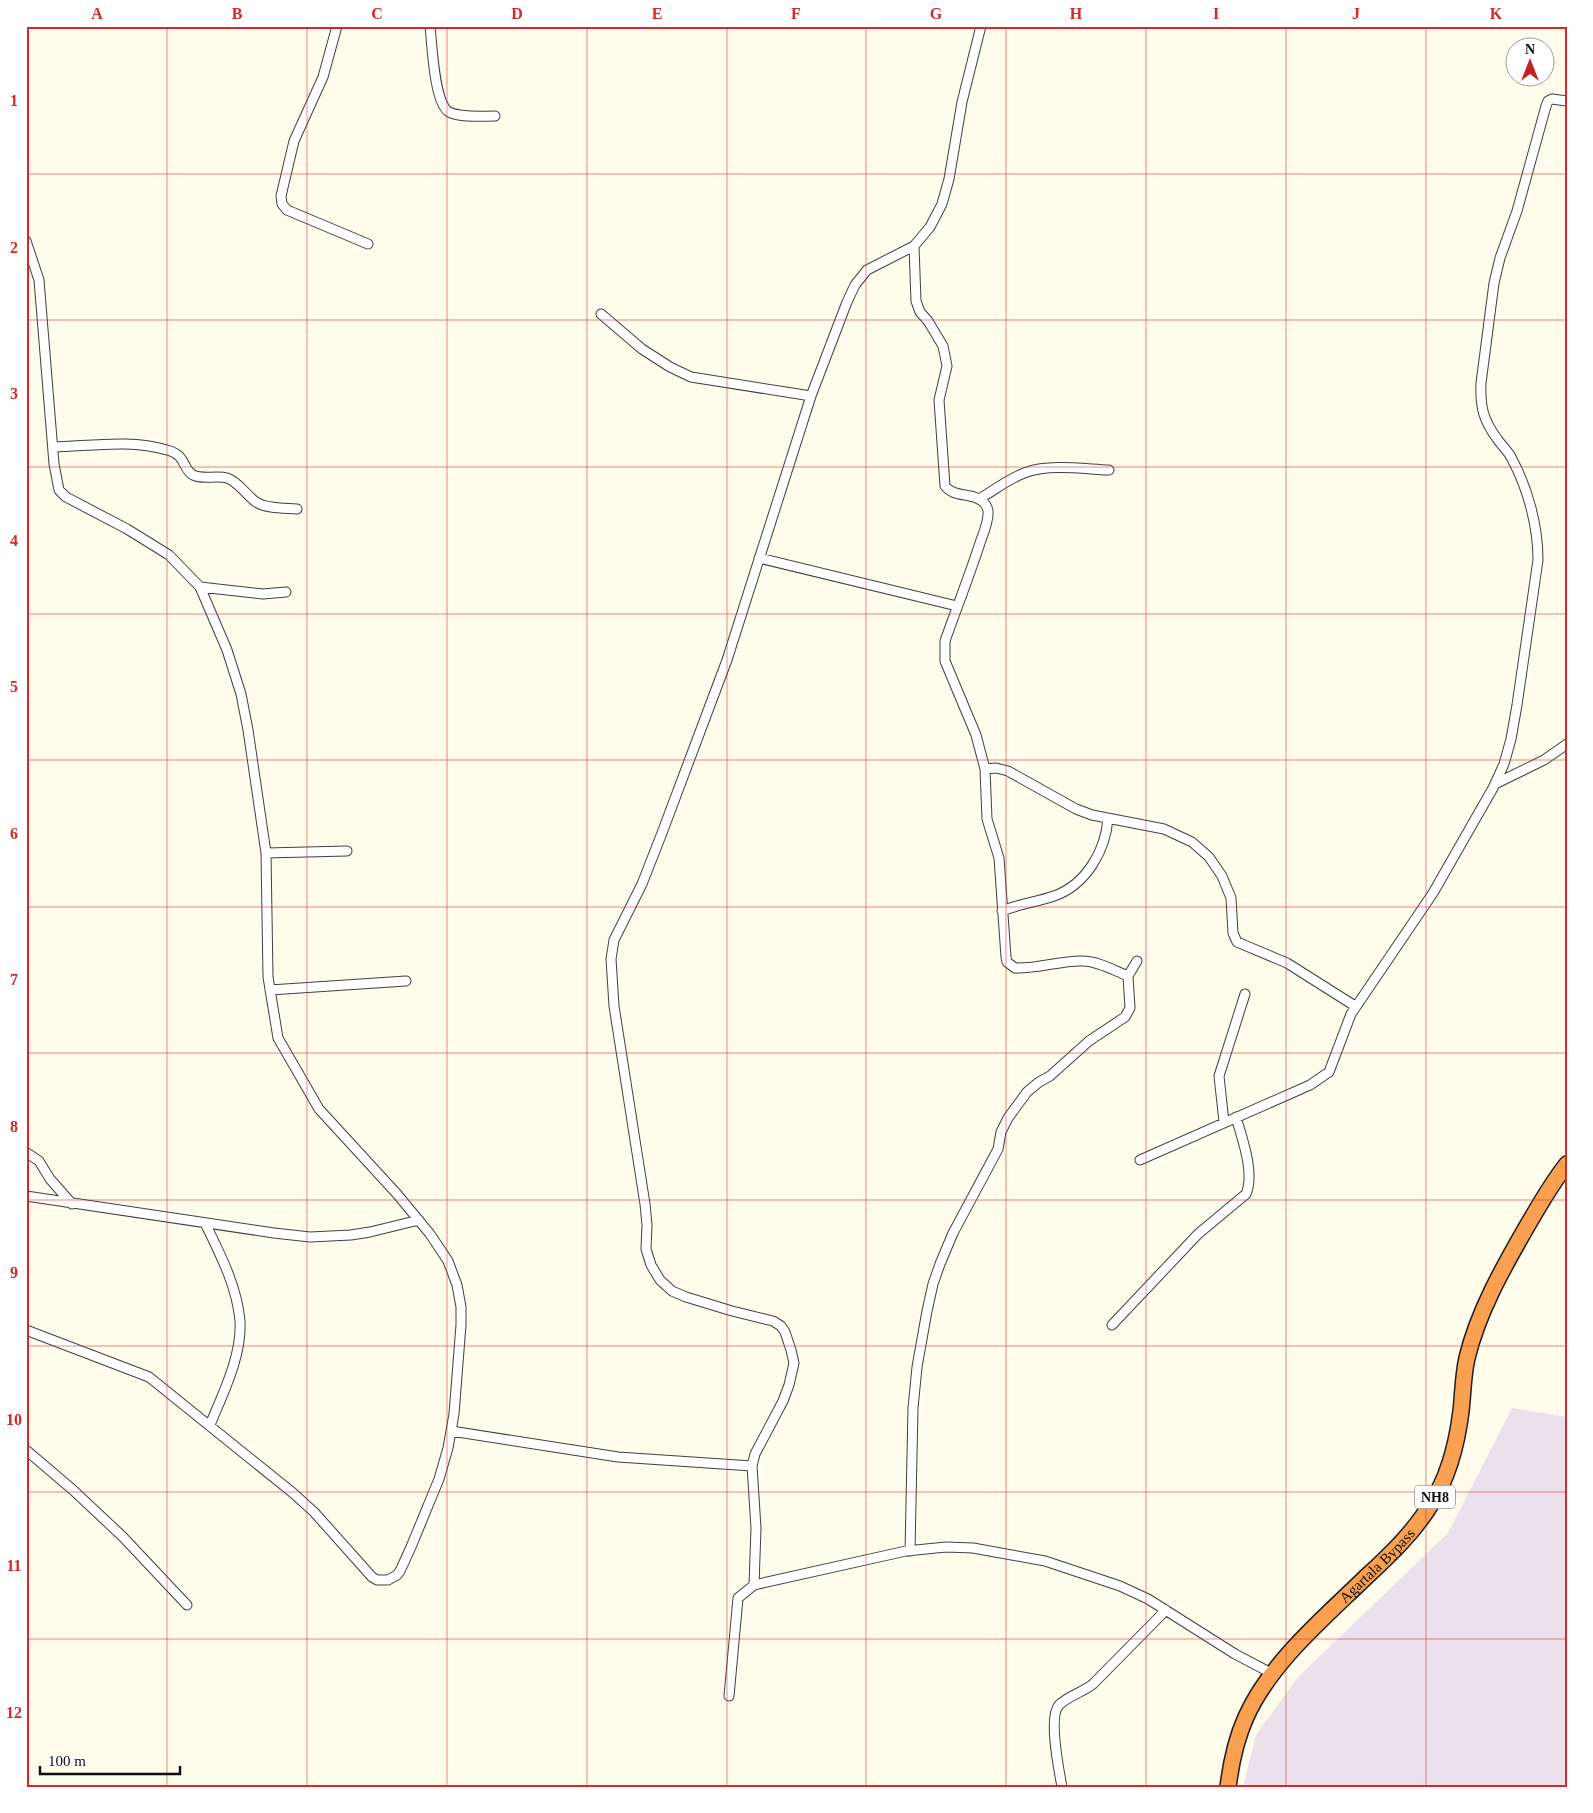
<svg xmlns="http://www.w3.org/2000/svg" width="1593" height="1813" font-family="Georgia,serif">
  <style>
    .industrial { fill: #ebe0ec }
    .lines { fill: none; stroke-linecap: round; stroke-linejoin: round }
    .street-casing { stroke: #404040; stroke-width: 11 }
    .highway-casing { stroke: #1e1e1e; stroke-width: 18 }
    .street { stroke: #fff; stroke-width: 9 }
    .highway { stroke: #f9a051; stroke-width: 15 }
    .grid { fill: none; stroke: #d62828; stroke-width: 1; stroke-opacity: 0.55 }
    .labels { text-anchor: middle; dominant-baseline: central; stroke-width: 5; stroke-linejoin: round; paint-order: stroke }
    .shield { fill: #fff; stroke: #565656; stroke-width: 1 }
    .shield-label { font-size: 14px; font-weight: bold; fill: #0d0d0d }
    .street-label { font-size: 15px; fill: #0d0d0d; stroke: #fff }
    .neatline { fill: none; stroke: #d62828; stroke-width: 2 }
    .grid-label { font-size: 16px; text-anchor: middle; font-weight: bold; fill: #d62828 }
  </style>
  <rect width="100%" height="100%" fill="#fffcec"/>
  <path class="industrial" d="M 1512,1408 L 1567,1417 L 1567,1787 L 1243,1787 L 1256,1735 L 1298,1677 L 1448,1533 Z"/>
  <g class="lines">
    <defs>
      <path id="street" d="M 337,26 L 323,77 L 294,141 L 281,196 L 282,204 L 287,210 L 368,244
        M 430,26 C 432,44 434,103 449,112 C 461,118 482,116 495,116
        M 26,241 L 39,280 L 54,464 L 59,490 L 66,497 L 127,529 L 169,555 L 200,587 L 227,650 L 241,694 L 248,730 L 266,853 L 268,977 L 278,1038 L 319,1109 L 397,1194 L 430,1234 L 448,1261 L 457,1285 L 461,1307 L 461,1325 L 454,1414 L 448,1448 L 439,1479 L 411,1547 L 400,1571 L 397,1575 L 388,1580 L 377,1580 L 372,1577 L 314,1512 L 293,1493 L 149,1377 L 26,1330
        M 914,246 L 916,301 L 920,312 L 928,321 L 943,346 L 947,366 L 939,400 L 945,486 C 955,499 974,491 985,504 C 986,504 988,510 988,511 C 989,520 984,532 981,540 C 970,574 957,607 945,641 L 945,661 L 976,735 L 985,769 L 987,819 L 999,858 L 1006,957 L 1007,962 L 1015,968 C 1038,969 1062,960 1083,961 C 1098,961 1115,971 1128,976
        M 601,314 L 642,349 L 670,367 L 691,377 L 811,396
        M 53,447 C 91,446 130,439 167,450 C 187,455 182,469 193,475 C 203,480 216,475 227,478 C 239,482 246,495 256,502 C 266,509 285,508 297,509
        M 979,499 C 995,490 1009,478 1027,472 C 1050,464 1084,469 1109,470
        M 759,558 L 957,606
        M 200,587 L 263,594 L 286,592
        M 985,769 L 996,768 L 1008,771 L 1076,809 L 1092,815 L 1164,829 L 1192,842 L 1209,857 L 1222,876 L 1231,898 L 1233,933 L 1237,942 L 1287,963 L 1355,1006
        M 1495,784 L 1544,760 L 1567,744
        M 266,853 L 347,851
        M 1002,911 C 1019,904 1037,902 1054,896 C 1086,885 1106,850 1108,818
        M 270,990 L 406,981
        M 1224,1122 L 1219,1076 L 1245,994
        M 27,1153 L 39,1161 L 50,1179 L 72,1204
        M 1140,1160 L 1310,1085 L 1329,1072 L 1351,1014 L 1433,893 L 1493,788 L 1504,764 L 1511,739 L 1517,705 L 1538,560 C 1538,526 1528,489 1512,459 C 1509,452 1503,447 1498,440 C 1483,420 1480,407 1481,383 L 1494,283 L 1500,258 L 1517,211 L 1546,106 L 1548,101 L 1552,99 L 1567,101
        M 26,1196 L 274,1233 L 310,1237 L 351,1235 L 370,1232 L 419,1220
        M 205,1223 C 220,1254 237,1286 240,1321 C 242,1356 223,1393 210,1425
        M 1112,1325 L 1198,1234 L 1246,1194 C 1255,1173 1242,1138 1236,1117
        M 451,1431 L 618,1457 L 752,1466
        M 26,1450 L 73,1490 L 123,1537 L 187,1605
        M 910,1551 L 913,1408 L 917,1367 L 927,1311 L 933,1284 L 940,1264 L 953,1233 L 998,1149 L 1001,1132 L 1008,1118 L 1027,1092 L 1039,1082 L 1050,1076 L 1089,1041 L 1125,1017 L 1130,1008 L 1128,976 L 1137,961
        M 754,1585 L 756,1528 L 752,1466 L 755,1454 L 783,1401 L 789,1385 L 794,1363 L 791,1350 L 785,1332 L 781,1326 L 773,1321 L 732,1311 L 686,1297 L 672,1291 L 660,1280 L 651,1265 L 646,1249 L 647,1225 L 645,1204 L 614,1006 L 611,959 L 614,940 L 642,884 L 662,833 L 727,660 L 811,396 L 847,302 L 855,285 L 867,270 L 914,246 L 930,227 L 942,204 L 949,179 L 962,102 L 981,26
        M 729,1696 L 738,1598 L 754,1585 L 906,1551 L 946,1547 L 973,1548 L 1045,1561 L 1120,1586 L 1148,1599 L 1235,1654 L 1273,1674
        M 1062,1787 C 1059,1770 1048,1717 1059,1705 C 1068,1696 1083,1692 1093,1684 L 1166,1610"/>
      <g id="highway">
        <path id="s1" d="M 1228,1787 C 1231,1763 1236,1739 1246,1717 C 1270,1663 1324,1618 1366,1577 C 1390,1555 1414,1532 1431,1504 C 1449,1476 1457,1444 1461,1411 C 1463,1394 1463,1375 1467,1358 C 1478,1312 1503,1268 1526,1228 C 1539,1206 1551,1184 1567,1164"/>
      </g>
    </defs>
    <use href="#street" class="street-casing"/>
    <use href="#highway" class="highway-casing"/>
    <use href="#street" class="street"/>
    <use href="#highway" class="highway"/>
  </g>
  <path class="grid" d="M 167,26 L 167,1787M 307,26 L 307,1787M 447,26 L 447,1787M 587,26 L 587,1787M 727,26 L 727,1787M 866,26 L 866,1787M 1006,26 L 1006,1787M 1146,26 L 1146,1787M 1286,26 L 1286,1787M 1426,26 L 1426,1787M 26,174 L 1567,174M 26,320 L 1567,320M 26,467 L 1567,467M 26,614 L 1567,614M 26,760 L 1567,760M 26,907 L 1567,907M 26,1053 L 1567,1053M 26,1200 L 1567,1200M 26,1346 L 1567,1346M 26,1492 L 1567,1492M 26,1639 L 1567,1639"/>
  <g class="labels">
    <rect class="shield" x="1415" y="1485.5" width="40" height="23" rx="4"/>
    <g class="shield-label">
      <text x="1435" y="1497">NH8</text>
    </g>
    <g class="street-label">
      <text stroke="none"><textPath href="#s1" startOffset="274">Agartala Bypass</textPath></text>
    </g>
  </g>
  <rect width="1593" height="1813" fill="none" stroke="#ffffff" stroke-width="55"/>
  <g transform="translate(1530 62)"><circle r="24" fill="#ffffff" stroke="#9e9e9e"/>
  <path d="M0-4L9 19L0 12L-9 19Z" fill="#c12126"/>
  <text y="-8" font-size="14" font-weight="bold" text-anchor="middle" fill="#0d0d0d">N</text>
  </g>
  <path d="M40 1766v8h140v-8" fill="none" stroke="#0d0d0d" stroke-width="2.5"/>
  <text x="48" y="1766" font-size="15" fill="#0d0d0d" stroke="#ffffff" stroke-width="4" paint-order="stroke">100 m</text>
  <rect x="28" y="28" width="1538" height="1758" class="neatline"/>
  <g class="grid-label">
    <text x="97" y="19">A</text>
    <text x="237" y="19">B</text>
    <text x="377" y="19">C</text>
    <text x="517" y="19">D</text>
    <text x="657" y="19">E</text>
    <text x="796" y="19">F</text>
    <text x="936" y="19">G</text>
    <text x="1076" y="19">H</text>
    <text x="1216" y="19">I</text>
    <text x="1356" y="19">J</text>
    <text x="1496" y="19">K</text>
    <text x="14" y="106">1</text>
    <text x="14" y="253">2</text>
    <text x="14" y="399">3</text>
    <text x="14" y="546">4</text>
    <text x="14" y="692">5</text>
    <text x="14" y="839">6</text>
    <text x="14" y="985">7</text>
    <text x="14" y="1132">8</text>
    <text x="14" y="1278">9</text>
    <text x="14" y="1425">10</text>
    <text x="14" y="1571">11</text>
    <text x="14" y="1718">12</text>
  </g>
</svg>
